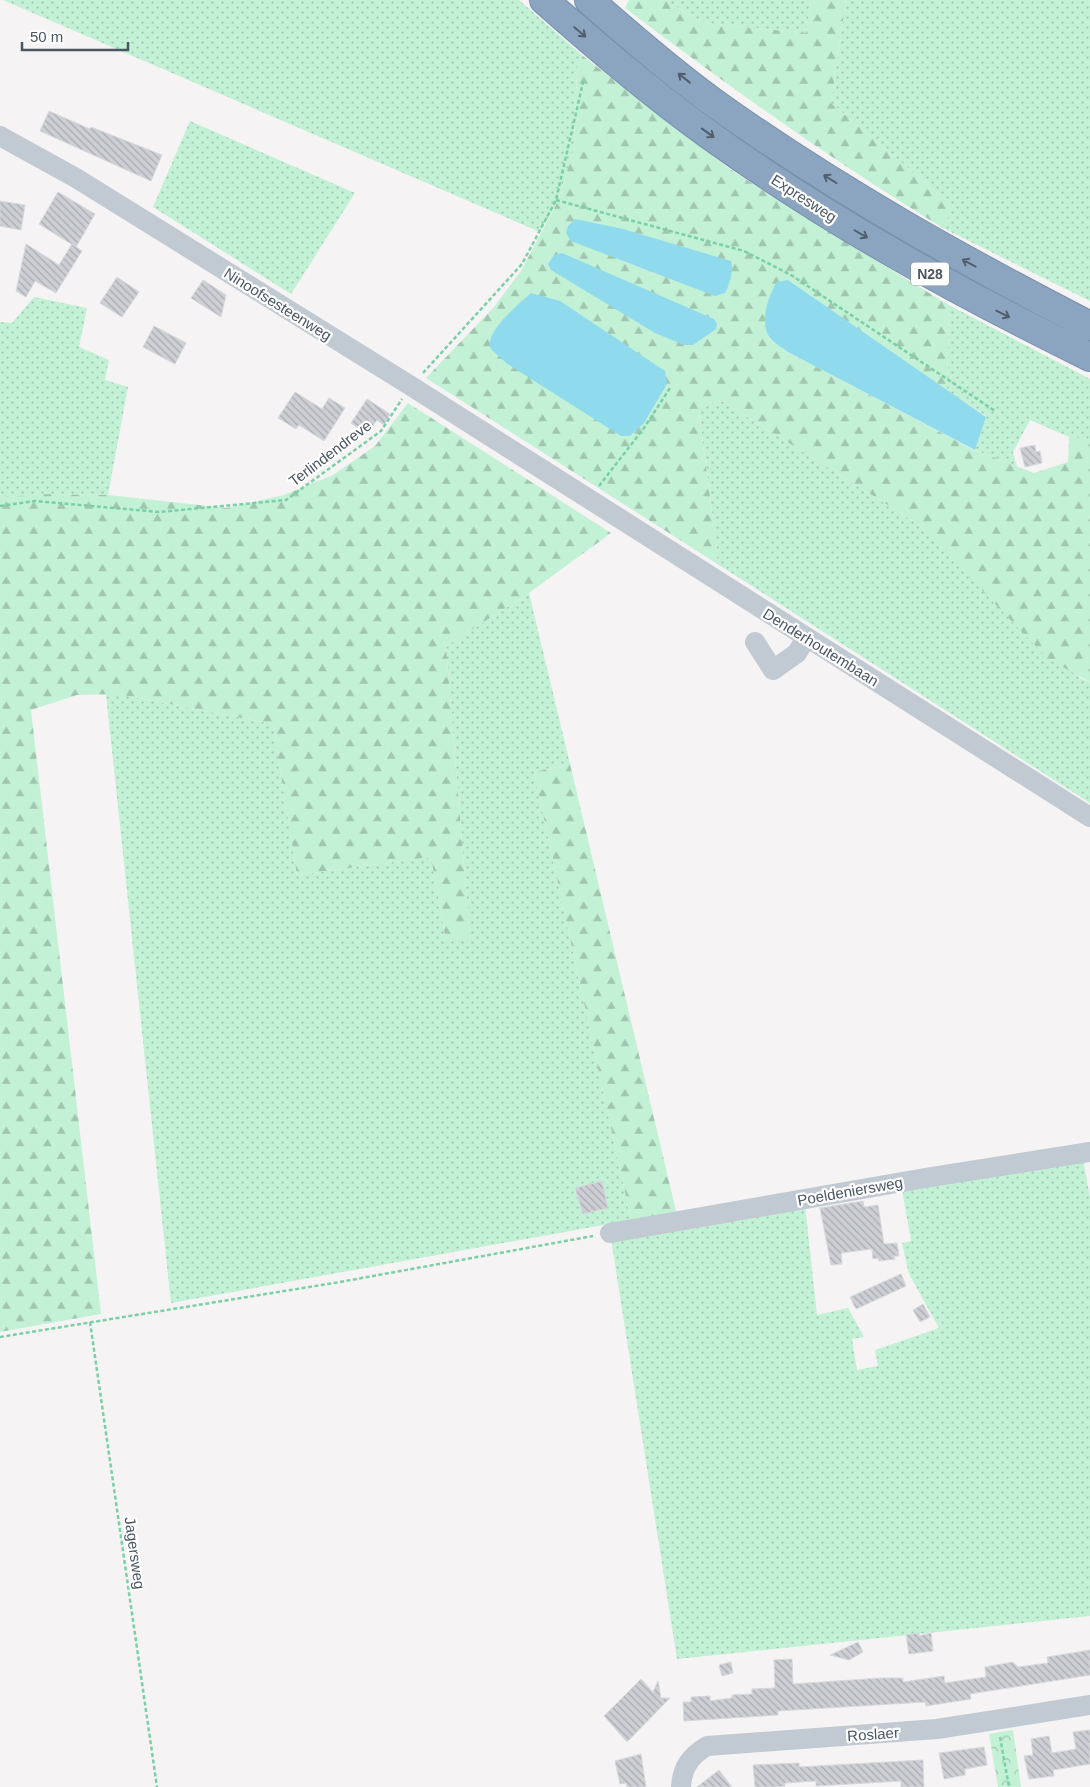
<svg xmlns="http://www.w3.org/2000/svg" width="1090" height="1787" font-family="Arial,sans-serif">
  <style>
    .grass { fill: url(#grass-dots) }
    .forest { fill: url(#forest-firs) }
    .park { fill: url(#park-crowns) }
    .water { fill: #90daee }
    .building { fill: url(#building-back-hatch); stroke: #d7d9de }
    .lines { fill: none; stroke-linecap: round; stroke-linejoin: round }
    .highway-casing { stroke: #7690ad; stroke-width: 30 }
    .path { stroke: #7ad0a6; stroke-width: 2.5; stroke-dasharray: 4 2.5; stroke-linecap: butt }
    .minor { stroke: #c1cad2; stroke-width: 20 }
    .highway { stroke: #8ba5c1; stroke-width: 28 }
    .oneway { stroke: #505e6b }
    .labels { text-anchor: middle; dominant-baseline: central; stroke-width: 4.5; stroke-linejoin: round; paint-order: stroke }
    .shield { fill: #fff; stroke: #808990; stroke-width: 1 }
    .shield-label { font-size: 14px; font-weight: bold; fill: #4a5661 }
    .street-label { font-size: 15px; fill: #4a5661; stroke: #fff }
  </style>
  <defs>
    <pattern id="grass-dots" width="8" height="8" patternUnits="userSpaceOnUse" patternTransform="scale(1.25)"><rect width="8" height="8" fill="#c3f1d5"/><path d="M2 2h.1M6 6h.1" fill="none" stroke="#a0c6b0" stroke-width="1.8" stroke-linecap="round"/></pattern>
    <pattern id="forest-firs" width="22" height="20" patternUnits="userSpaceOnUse" patternTransform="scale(1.25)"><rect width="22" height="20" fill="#c3f1d5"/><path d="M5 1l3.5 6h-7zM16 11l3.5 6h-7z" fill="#a0c6b0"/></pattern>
    <pattern id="park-crowns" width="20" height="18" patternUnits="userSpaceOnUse" patternTransform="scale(1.25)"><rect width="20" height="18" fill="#c3f1d5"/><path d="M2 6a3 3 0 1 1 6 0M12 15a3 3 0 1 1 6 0" fill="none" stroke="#a0c6b0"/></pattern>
    <pattern id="building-back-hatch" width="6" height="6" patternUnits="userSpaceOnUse" patternTransform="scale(1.25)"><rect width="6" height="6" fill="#cdcfd5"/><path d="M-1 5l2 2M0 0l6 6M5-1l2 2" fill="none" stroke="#a8abb0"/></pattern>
  </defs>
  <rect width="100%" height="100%" fill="#f5f3f3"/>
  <path class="grass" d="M 3,0 L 519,0 L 583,56 L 577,68 L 574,148 L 558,201 L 540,232 Z
    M 665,0 L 811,0 L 806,33 L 704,23 Z
    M 846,0 L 1090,0 L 1090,301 L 943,228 L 953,206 L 831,103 Z
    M 190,121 L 355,193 L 291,294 L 153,207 Z
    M 34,297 L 87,308 L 79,347 L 109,360 L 105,380 L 128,387 L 108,495 L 38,494 L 0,498 L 0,322 L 12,323 Z
    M 949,305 L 1090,379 L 1090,439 L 1069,437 L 1030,420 L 1013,452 L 1017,467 L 975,450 L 986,416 L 947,391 Z
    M 722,401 L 918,524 L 1006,614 L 1080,678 L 1090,682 L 1090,803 L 719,565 L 699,412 L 708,404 Z
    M 529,593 L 570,764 L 534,772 L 631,1220 L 171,1303 L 106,694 L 118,694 L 273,724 L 297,875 L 431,857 L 446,941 L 470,938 L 446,646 Z
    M 1083,1159 L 1090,1197 L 1090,1616 L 677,1659 L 611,1239 L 805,1205 L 817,1315 L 848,1308 L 864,1337 L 852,1339 L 857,1370 L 878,1366 L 875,1350 L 939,1328 L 909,1274 L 902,1243 L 911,1241 L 902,1190 Z"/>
  <path class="forest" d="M 629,0 L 665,0 L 704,23 L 806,33 L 811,0 L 846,0 L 831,103 L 953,206 L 943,228 C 833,161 728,86 625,8 Z
    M 583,56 L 727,167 L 788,207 L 949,305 L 947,391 L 788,280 L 766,329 L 770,339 L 788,352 L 974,450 L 1034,473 L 1068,462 L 1069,437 L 1090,439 L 1090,682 L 1048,659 L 918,524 L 722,401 L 708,404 L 699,413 L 719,565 L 426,378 L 494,307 L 521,271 L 558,201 L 574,148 L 577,68 Z
    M 408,403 L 611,533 L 529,593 L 446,646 L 470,938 L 446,941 L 431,857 L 297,875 L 273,724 L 118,694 L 77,695 L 31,710 L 101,1314 L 0,1332 L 0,498 L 38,494 L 108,495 L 227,508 L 284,495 L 333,475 L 375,446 Z
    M 570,764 L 677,1215 L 631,1220 L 534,772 Z"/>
  <path class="park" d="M 1013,1730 L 1021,1787 L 998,1787 L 989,1734 Z"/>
  <path class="water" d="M 575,219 L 623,229 L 731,261 C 734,269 729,286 725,293 L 715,296 L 571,241 L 566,233 L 568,226 Z
    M 562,253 L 714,319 L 717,324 L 716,329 L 693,345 L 684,345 L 655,333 L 551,270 L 548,264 L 554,255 Z
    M 788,280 L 986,417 L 975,450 L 788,352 C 783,348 774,343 770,338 C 759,323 768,296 777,282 Z
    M 531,293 L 560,301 L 665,371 L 667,384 L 644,423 L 630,436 L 621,436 L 506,363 C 502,358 495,354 491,349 C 482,334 521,302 531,293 Z"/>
  <path class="building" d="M 49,111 L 90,129 L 91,127 L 162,155 L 151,181 L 40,131 Z
    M 58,192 L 95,214 L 76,247 L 39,224 Z
    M 0,201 L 25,205 L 21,230 L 0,226 Z
    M 26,244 L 59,265 L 72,244 L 82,251 L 56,293 L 35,281 L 26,297 L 16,291 Z
    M 117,277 L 139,292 L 122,317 L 100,303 Z
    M 203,280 L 226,295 L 221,317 L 191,298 Z
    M 154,326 L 186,343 L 175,364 L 143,347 Z
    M 295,392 L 322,409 L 329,398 L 345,408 L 324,441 L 299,425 L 296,429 L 278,418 Z
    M 367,399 L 390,414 L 384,425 L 377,420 L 367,434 L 351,423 Z
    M 1035,445 L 1036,452 L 1040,451 L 1042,463 L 1025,467 L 1020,448 Z
    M 602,1181 L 608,1208 L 583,1214 L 575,1188 Z
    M 863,1201 L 864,1207 L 878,1205 L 884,1244 L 897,1243 L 899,1256 L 894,1256 L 895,1259 L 879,1261 L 878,1258 L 873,1259 L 872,1249 L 841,1253 L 842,1264 L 831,1265 L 820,1208 Z
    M 901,1274 L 906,1286 L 856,1309 L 850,1297 Z
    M 923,1304 L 930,1317 L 920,1322 L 913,1310 Z
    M 919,1633 L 919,1636 L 931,1633 L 933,1651 L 909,1654 L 906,1635 Z
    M 858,1642 L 863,1652 L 849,1660 L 830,1655 Z
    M 1090,1650 L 1090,1675 L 970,1694 L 971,1699 L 926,1706 L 925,1702 L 778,1711 L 778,1715 L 684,1721 L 683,1702 L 691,1702 L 691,1697 L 710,1696 L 710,1701 L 732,1698 L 732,1695 L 752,1694 L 752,1689 L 775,1688 L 774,1660 L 792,1659 L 793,1684 L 881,1678 L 903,1678 L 903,1682 L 944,1676 L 945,1683 L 986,1677 L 985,1667 L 1013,1662 L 1018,1667 L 1048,1663 L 1047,1657 Z
    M 731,1662 L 733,1673 L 722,1676 L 719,1665 Z
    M 641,1679 L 653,1692 L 658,1681 L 661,1698 L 670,1698 L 627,1742 L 604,1716 Z
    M 1090,1730 L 1090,1764 L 1053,1770 L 1054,1776 L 1029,1779 L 1024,1756 L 1033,1755 L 1031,1739 L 1049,1736 L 1052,1753 L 1076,1749 L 1073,1732 Z
    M 984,1747 L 987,1765 L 965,1769 L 965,1775 L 944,1779 L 939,1753 Z
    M 641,1754 L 646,1787 L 627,1787 L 626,1783 L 620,1784 L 615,1761 Z
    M 923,1760 L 924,1787 L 901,1787 L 901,1781 L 816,1786 L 816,1781 L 785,1783 L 785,1786 L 778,1787 L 755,1787 L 753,1765 L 799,1763 L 799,1767 Z
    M 719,1770 L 732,1787 L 697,1787 Z"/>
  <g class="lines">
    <defs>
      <path id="highway" d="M 544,0 C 597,47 651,93 708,134 C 828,221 958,292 1090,357
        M 589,0 C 632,38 677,77 724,110 C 840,192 964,261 1090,326"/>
    </defs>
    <use href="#highway" class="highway-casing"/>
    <path class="path" d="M 556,200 L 744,251 L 791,275 L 995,411
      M 423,373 L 522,264 L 556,200 L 584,78
      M 599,486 L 644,428 L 670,388
      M 0,506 L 35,501 L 159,512 L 286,500 L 381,431 L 402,399
      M 90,1322 L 157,1787
      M 0,1337 L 340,1282 L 593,1236
      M 1000,1737 L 1009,1787"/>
    <path class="minor" d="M 0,136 L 76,178 L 411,386 L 1090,817
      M 755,642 L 773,670 L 797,653 L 806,638
      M 610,1233 L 931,1177 L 1090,1152
      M 681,1787 C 682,1768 690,1756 707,1746 L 937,1729 L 1090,1705"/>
    <use href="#highway" class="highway"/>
  </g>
  <defs><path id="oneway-shaft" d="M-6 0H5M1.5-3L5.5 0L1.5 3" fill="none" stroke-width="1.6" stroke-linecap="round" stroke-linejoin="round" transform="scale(1.25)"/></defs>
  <g class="oneway">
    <use href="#oneway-shaft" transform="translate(580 32) rotate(40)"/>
    <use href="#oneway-shaft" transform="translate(684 78) rotate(-142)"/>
    <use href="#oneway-shaft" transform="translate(708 133) rotate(36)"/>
    <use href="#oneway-shaft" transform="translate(830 179) rotate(-148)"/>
    <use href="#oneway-shaft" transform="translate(861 234) rotate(30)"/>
    <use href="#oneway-shaft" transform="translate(969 263) rotate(-152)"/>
    <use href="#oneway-shaft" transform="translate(1003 314) rotate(27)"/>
  </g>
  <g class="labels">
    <rect class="shield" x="911" y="262.5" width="38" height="23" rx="4"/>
    <g class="shield-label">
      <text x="930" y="274">N28</text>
    </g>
    <g class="street-label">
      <text transform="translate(804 198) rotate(33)">Expresweg</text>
      <text transform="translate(278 304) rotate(32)">Ninoofsesteenweg</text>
      <text transform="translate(330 453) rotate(-37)">Terlindendreve</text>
      <text transform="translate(821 647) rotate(32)">Denderhoutembaan</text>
      <text transform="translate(850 1191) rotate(-10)">Poeldeniersweg</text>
      <text transform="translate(135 1553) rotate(82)">Jagersweg</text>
      <text transform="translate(873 1734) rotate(-4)">Roslaer</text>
    </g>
  </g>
  <path d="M22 42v8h106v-8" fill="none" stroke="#4a5661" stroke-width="2.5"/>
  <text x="30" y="42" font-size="15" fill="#4a5661" stroke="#ffffff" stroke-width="4" paint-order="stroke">50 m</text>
</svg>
